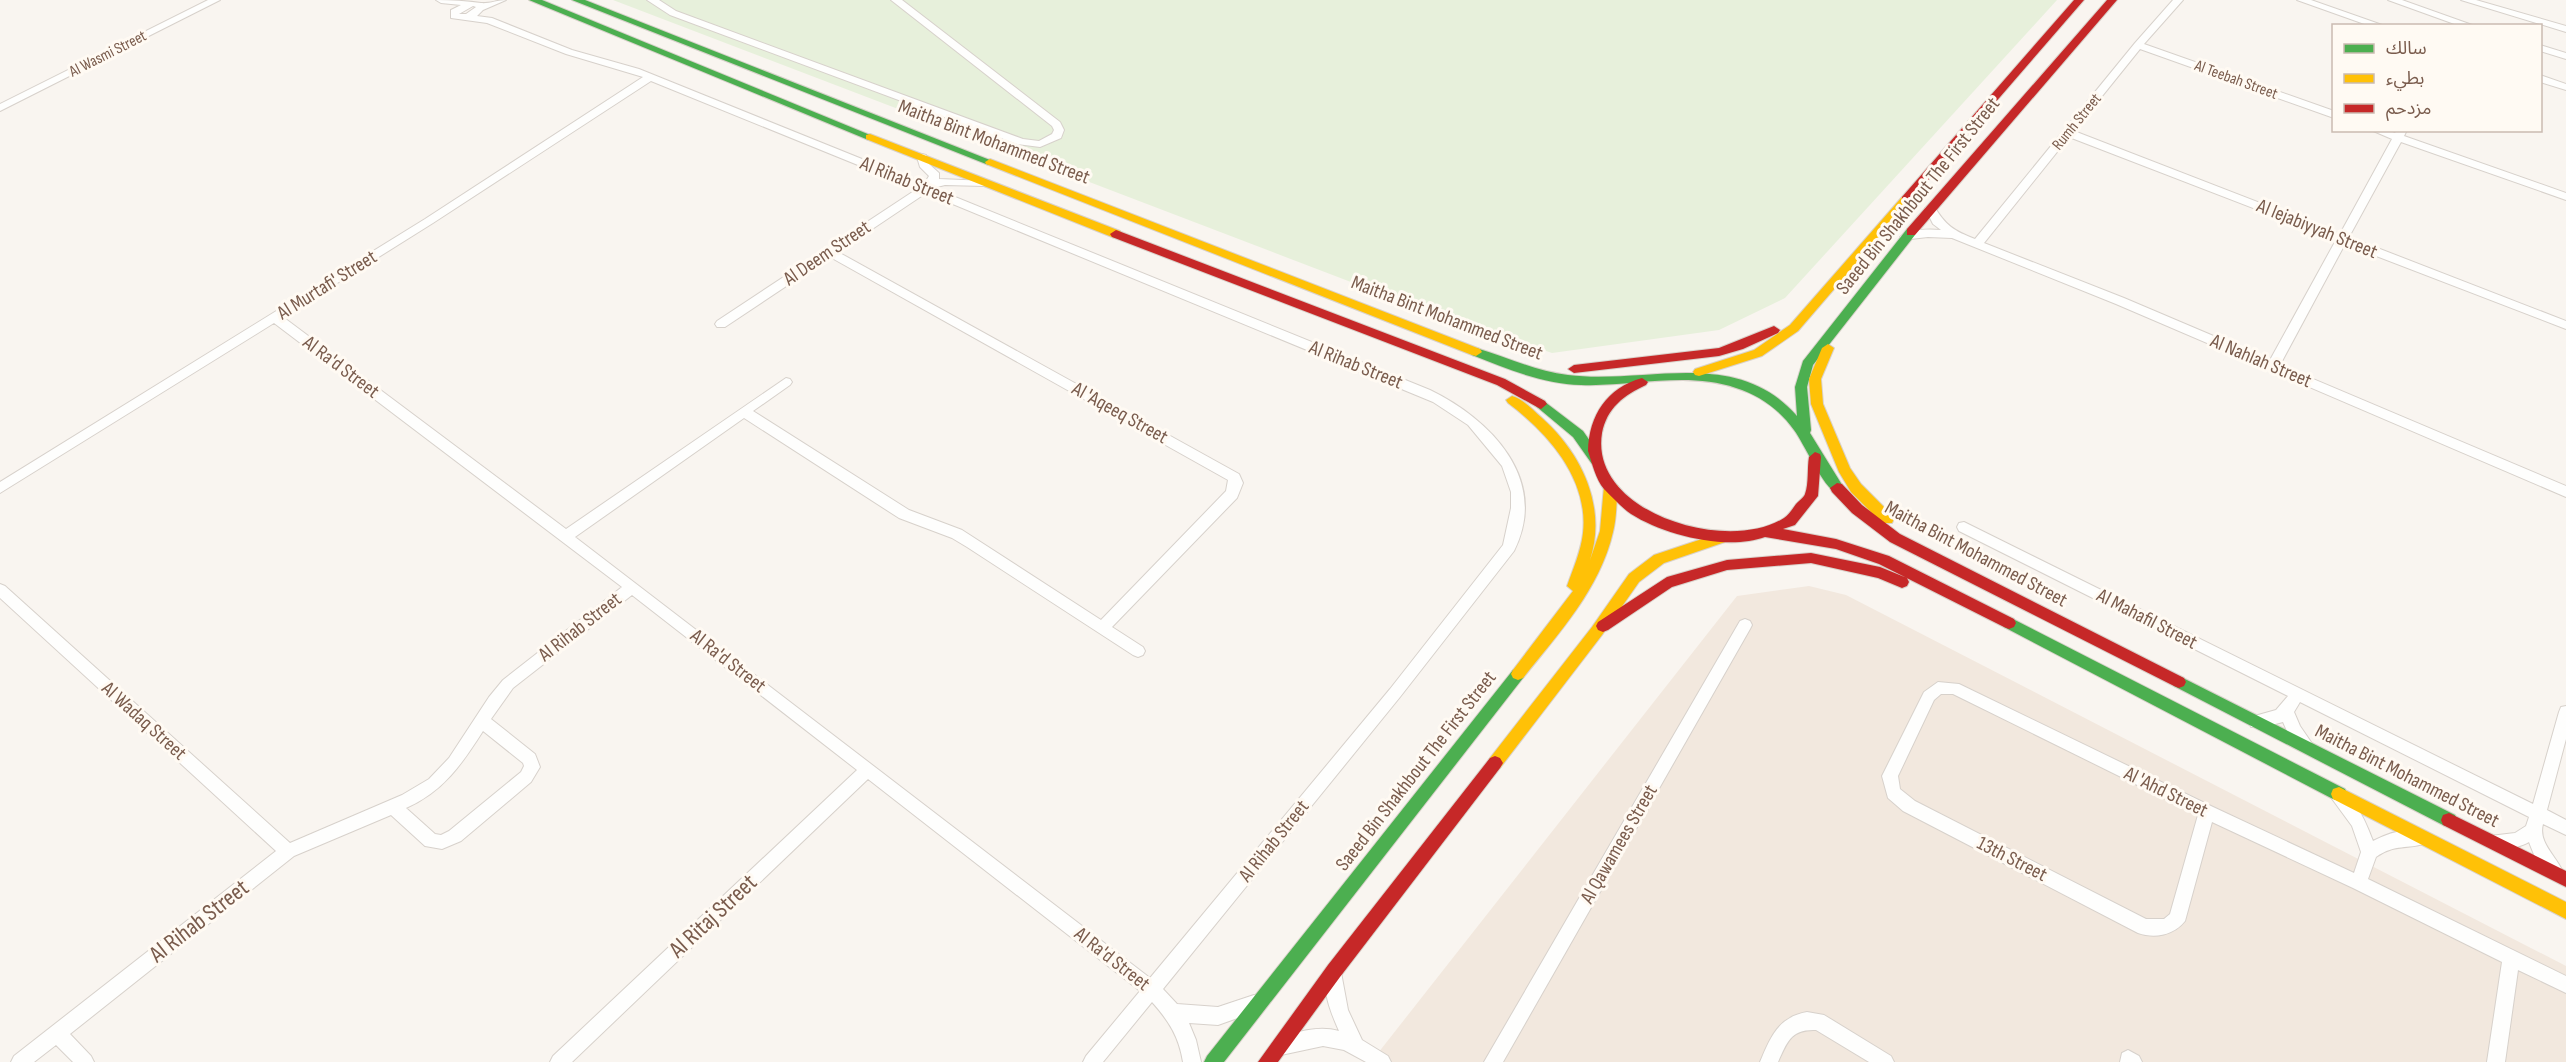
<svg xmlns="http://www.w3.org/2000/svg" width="2566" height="1062" font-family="'Sofia Sans Condensed','Noto Sans Arabic',sans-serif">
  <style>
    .residential { fill: #f2e8de }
    .green { fill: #e7f0db }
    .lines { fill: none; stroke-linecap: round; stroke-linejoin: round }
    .street-casing { stroke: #d7d1cb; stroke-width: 2 }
    .fast-casing { stroke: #d9d2cb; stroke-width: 2 }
    .slow-casing { stroke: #d9d2cb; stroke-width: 2 }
    .jam-casing { stroke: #d9d2cb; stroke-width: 2 }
    .street { fill: #fefefd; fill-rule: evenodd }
    .fast { fill: #4caf50; fill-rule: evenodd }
    .slow { fill: #ffc107; fill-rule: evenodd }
    .jam { fill: #c62828; fill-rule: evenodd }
    .labels { text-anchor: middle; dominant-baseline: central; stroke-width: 6; stroke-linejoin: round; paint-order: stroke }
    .far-street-label { font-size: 16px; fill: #7a5c4d; stroke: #fffaf3 }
    .street-label { font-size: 20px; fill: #7a5c4d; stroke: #fffaf3 }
    .near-street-label { font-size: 24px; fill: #7a5c4d; stroke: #fffaf3 }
  </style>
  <rect width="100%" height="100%" fill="#f9f5f0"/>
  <path class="residential" d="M 1809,586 L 1846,595 L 2566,966 L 2566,1062 L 1371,1062 L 1737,596 Z"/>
  <path class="green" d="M 613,0 L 2057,0 L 1785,298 L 1719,330 L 1552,353 L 1398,300 Z"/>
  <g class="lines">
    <defs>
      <path id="street" d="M 208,0 L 220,0 L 0,111 L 0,104 Z
        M 436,0 C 452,0 466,1 481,3 C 488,4 498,0 506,0 L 483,10 L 477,16 L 492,18 L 572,50 L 639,69 L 924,184 L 929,176 L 920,167 L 917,157 L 922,154 L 926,155 L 929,164 L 939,173 L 939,179 L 988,181 L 989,183 L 984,186 L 945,185 L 933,188 L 1430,390 C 1490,419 1550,479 1514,551 L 1400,697 L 1163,989 L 1177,1004 L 1218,1007 L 1254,995 L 1260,998 L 1263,1004 L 1260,1010 L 1218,1025 L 1189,1023 L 1196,1040 L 1201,1062 L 1183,1062 C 1179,1037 1169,1021 1152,1002 L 1103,1062 L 1083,1062 L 1086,1056 L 1140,991 L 868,779 L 572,1062 L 550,1062 L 553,1056 L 857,770 L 632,595 L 513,688 L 491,719 L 535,754 L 540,767 L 531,782 L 461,841 L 442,849 L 425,846 L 391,815 L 294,856 L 70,1034 L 91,1056 L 94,1062 L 73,1062 L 56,1045 L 34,1062 L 11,1062 L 14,1056 L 276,851 L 0,598 L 0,584 L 5,586 L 290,843 L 402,795 L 429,779 L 449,758 L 489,697 L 503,680 L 622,587 L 274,323 L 0,493 L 0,482 L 425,219 L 643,77 L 566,54 L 487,23 L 451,18 L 451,10 L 461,5 L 441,3 ZM 473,6 L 476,7 L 466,14 L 459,14 ZM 651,81 L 917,189 L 717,321 L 715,324 L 717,327 L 725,327 L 830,257 L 1228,480 L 1226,491 L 1101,620 L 962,530 L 909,510 L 753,411 L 790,385 L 792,382 L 790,379 L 786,378 L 566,529 L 283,317 L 433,223 ZM 926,193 L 1433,402 L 1468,425 L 1502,466 L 1511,492 L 1511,508 L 1503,545 L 1390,689 L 1150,978 L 575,537 L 744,418 L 899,518 L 952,538 L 967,547 L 1133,655 L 1138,657 L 1143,655 L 1145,651 L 1143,647 L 1112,627 L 1237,498 L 1243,483 L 1239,474 L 838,252 ZM 483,731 L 523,763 L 524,766 L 521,772 L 449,831 L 441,835 L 435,834 L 406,808 C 443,792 462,764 483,731 Z
        M 647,0 L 659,0 L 676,11 L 1023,139 L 1039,141 L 1052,134 L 1054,130 L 1052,126 L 891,0 L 902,0 L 1060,122 L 1064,130 L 1061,138 L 1040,147 L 1017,144 L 670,15 Z
        M 2173,0 L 2183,0 L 2144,44 L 2334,111 L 2334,118 L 2140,49 L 2074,131 L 2340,234 L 2392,139 L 2371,130 L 2387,130 L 2395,133 L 2397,130 L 2407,130 L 2404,136 L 2566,193 L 2566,200 L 2401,142 L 2349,237 L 2566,321 L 2566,329 L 2345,244 L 2280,365 L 2566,486 L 2566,497 L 2116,304 L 1952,238 L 1928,237 L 1902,240 L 1900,237 C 1910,229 1928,229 1941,230 L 1933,224 L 1925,208 L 1930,205 L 1934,206 C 1945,225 1954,231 1975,239 L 2135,43 ZM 2069,137 L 2336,240 L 2270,360 L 2124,298 L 1984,243 Z
        M 2297,0 L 2311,0 L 2385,26 L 2370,26 Z
        M 2388,0 L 2402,0 L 2475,26 L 2460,26 Z
        M 2461,0 L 2476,0 L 2566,26 L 2566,32 Z
        M 2540,45 L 2566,53 L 2566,59 L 2540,51 Z
        M 2540,75 L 2566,84 L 2566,90 L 2540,82 Z
        M 1964,522 L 2533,804 L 2559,712 L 2561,707 L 2566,706 L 2566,739 L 2547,810 L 2566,820 L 2566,835 L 2543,824 C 2538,842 2555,855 2562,870 L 2560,875 L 2554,878 C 2540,872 2534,855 2529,842 C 2518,848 2503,851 2490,846 L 2488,841 L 2490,836 L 2515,833 L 2526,826 L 2529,817 L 2300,702 L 2294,712 L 2300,726 L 2313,745 L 2310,750 C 2296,755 2288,733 2283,722 L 2264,727 L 2251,727 L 2249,722 L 2251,717 L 2276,710 L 2288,696 L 1959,531 L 1957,527 L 1959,523 Z
        M 1745,619 L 1750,621 L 1752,625 L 1750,629 L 1503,1062 L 1484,1062 L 1740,621 Z
        M 1938,682 L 1959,684 L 2213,807 L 2354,873 L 2361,852 L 2352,826 L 2330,796 L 2332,791 L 2338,789 C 2355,795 2367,825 2373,841 C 2388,833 2409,826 2426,833 L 2428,838 L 2426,843 C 2407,850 2396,843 2376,857 L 2368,879 L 2566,976 L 2566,993 L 2518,970 L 2505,1062 L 2487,1062 L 2502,962 L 2353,888 L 2212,822 L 2185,921 C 2174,935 2155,939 2138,933 L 1903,811 L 1888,798 L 1882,776 L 1924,692 ZM 1941,694 L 1953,694 L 2198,815 L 2170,914 L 2164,919 L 2146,919 L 1915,801 L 1900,789 L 1898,776 L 1934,700 Z
        M 1334,965 L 1340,967 L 1348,1010 L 1362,1040 L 1388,1056 L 1391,1062 L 1366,1062 L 1344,1050 L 1323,1046 L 1281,1055 L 1275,1052 L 1272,1046 L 1275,1040 C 1295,1032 1318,1025 1339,1031 C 1331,1013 1320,987 1328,967 Z
        M 1807,1012 L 1824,1015 L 1891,1056 L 1894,1062 L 1869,1062 L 1816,1030 C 1791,1029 1787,1042 1778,1062 L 1760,1062 C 1770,1038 1778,1017 1807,1012 Z
        M 2128,1050 L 2139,1056 L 2142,1062 L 2120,1062 L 2122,1053 Z"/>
      <path id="fast" d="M 529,0 L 542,0 L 875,137 L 870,140 L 866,139 Z
        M 572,0 L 585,0 L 995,162 L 990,165 L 986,164 Z
        M 1911,228 L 1915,229 L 1915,235 L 1813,365 L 1807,387 L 1811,430 L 1810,433 L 1844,488 L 1837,493 C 1823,488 1804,443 1794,430 C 1780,410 1759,395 1736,388 C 1687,371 1631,387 1581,385 C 1543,384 1507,369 1472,355 L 1470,352 L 1476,348 C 1507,357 1535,371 1568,375 C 1646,385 1736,346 1797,416 L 1795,387 L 1803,361 L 1907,229 Z
        M 1541,399 L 1583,431 L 1602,458 L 1603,461 L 1602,464 L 1592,464 L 1573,437 L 1537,407 L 1535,404 L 1537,401 Z
        M 2009,617 L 2345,789 L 2347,794 L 2345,799 L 2339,801 L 2333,799 L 2004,627 L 2002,623 L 2004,619 Z
        M 1518,668 L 1523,670 L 1525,674 L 1523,678 L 1224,1062 L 1204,1062 L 1207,1056 L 1513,670 Z
        M 2179,676 L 2455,815 L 2457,820 L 2455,825 L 2449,827 L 2443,825 L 2174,686 L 2172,682 L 2174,678 Z"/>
      <path id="slow" d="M 870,134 L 1120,231 L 1122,234 L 1116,238 L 1112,237 L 866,139 L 866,135 Z
        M 990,159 L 1480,349 L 1482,352 L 1476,356 L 1472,355 L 986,164 L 985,162 Z
        M 1906,196 L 1911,199 L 1910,201 L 1798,331 L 1762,356 L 1699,376 L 1695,375 L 1693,372 L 1695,369 L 1754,350 L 1790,325 L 1902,197 Z
        M 1828,344 L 1834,348 L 1821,379 L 1823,404 L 1850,468 L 1861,484 L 1892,515 L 1894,519 L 1892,523 L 1882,523 L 1851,492 L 1839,472 L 1811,404 L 1809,379 L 1822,348 Z
        M 1512,396 C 1523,399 1533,410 1542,418 C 1582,454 1607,507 1590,560 L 1600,531 L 1604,486 L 1611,481 L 1618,486 C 1616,501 1617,517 1613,532 C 1600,589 1558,634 1523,678 L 1518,680 L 1513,678 L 1511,674 L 1513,670 L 1573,591 L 1567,586 C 1573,569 1581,551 1583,533 C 1589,479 1548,433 1508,403 L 1506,400 Z
        M 1720,533 L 1725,534 L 1727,538 L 1725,542 L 1664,563 L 1639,582 L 1602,635 L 1500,768 L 1495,770 L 1490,768 L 1487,763 L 1490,758 L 1592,627 L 1629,574 L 1654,555 Z
        M 2339,787 L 2566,902 L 2566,919 L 2333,799 L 2331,794 L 2333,789 Z"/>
      <path id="jam" d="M 2074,0 L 2084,0 L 1910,201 L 1902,201 L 1902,197 Z
        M 2107,0 L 2117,0 L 1915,235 L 1907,235 L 1907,229 Z
        M 1116,230 L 1505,379 L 1545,401 L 1547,404 L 1541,409 L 1537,407 L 1497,385 L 1112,237 L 1110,234 Z
        M 1774,326 L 1780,330 L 1778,333 L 1743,349 L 1719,356 L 1574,373 L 1568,369 L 1574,365 L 1719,348 Z
        M 1642,378 L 1648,382 L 1646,385 C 1624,395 1607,408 1602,433 C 1589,513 1728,554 1784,518 C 1789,515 1793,508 1796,504 C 1799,501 1804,497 1805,494 C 1809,483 1807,468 1809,457 L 1815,452 L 1820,454 L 1821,457 L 1818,496 L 1795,525 L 1783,529 L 1836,539 L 1889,556 L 2014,619 L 2016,623 L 2014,627 L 2009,629 L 2004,627 L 1879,564 L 1836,549 L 1765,537 C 1727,551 1664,535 1631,514 C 1622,508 1612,497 1604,489 C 1596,480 1592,463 1588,451 C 1589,415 1607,388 1642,378 Z
        M 1837,483 L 1842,484 L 1862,505 L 1900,534 L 2184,678 L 2186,682 L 2184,686 L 2179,688 L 2174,686 L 1890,542 L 1852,513 L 1832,492 L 1830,488 Z
        M 1811,553 L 1880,567 L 1907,578 L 1909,582 L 1907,586 L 1902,588 L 1878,578 L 1811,563 L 1727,570 L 1672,587 L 1608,630 L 1603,632 L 1598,630 L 1596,626 L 1598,622 L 1667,577 L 1727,560 Z
        M 1495,756 L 1500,758 L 1503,763 L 1500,768 L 1340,977 L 1278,1062 L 1258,1062 L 1328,965 L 1490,758 Z
        M 2449,813 L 2566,871 L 2566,887 L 2443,825 L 2441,820 L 2443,815 Z"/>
    </defs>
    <use href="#street" class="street-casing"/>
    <use href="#fast" class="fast-casing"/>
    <use href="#slow" class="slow-casing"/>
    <use href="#jam" class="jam-casing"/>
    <use href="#street" class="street"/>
    <use href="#fast" class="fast"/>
    <use href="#slow" class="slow"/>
    <use href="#jam" class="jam"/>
  </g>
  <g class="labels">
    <g class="far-street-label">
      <text transform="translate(108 54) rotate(-27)">Al Wasmi Street</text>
      <text transform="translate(2236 80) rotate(20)">Al Teebah Street</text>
      <text transform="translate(2077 122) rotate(-51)">Rumh Street</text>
    </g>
    <g class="street-label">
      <text transform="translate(994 142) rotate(21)">Maitha Bint Mohammed Street</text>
      <text transform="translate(907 181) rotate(22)">Al Rihab Street</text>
      <text transform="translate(1918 196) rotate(-51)">Saeed Bin Shakhbout The First Street</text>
      <text transform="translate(2317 229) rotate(22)">Al Iejabiyyah Street</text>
      <text transform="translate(827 253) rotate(-34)">Al Deem Street</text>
      <text transform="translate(327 285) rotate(-32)">Al Murtafi' Street</text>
      <text transform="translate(1447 318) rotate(21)">Maitha Bint Mohammed Street</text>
      <text transform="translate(2261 361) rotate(23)">Al Nahlah Street</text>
      <text transform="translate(1356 365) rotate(22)">Al Rihab Street</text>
      <text transform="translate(341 367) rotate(37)">Al Ra'd Street</text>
      <text transform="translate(1120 413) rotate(29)">Al 'Aqeeq Street</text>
      <text transform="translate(1976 554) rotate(28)">Maitha Bint Mohammed Street</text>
      <text transform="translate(2147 619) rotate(27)">Al Mahafil Street</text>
      <text transform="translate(580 627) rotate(-38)">Al Rihab Street</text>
      <text transform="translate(728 661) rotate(38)">Al Ra'd Street</text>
      <text transform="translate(144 721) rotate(42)">Al Wadaq Street</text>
      <text transform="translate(1416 771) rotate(-52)">Saeed Bin Shakhbout The First Street</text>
      <text transform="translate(2407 776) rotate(27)">Maitha Bint Mohammed Street</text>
      <text transform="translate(2166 792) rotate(26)">Al 'Ahd Street</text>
      <text transform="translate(1274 841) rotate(-51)">Al Rihab Street</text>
      <text transform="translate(1619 844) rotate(-60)">Al Qawamees Street</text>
      <text transform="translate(2012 859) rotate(27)">13th Street</text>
      <text transform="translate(1112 959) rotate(38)">Al Ra'd Street</text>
    </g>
    <g class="near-street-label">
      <text transform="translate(713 916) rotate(-43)">Al Ritaj Street</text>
      <text transform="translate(199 921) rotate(-38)">Al Rihab Street</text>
    </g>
  </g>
  <rect x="2332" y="24" width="210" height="108" fill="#fffaf3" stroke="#cabbb1" stroke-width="1.5"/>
  <rect x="2344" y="44" width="30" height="9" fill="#4caf50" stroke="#cabbb1" stroke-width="1.5"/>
  <text x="2386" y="54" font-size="18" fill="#7a5c4d">سالك</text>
  <rect x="2344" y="74" width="30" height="9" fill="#ffc107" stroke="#cabbb1" stroke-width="1.5"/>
  <text x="2386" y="84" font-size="18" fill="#7a5c4d">بطيء</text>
  <rect x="2344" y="104" width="30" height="9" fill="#c62828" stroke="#cabbb1" stroke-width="1.5"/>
  <text x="2386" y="114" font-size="18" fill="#7a5c4d">مزدحم</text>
</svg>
